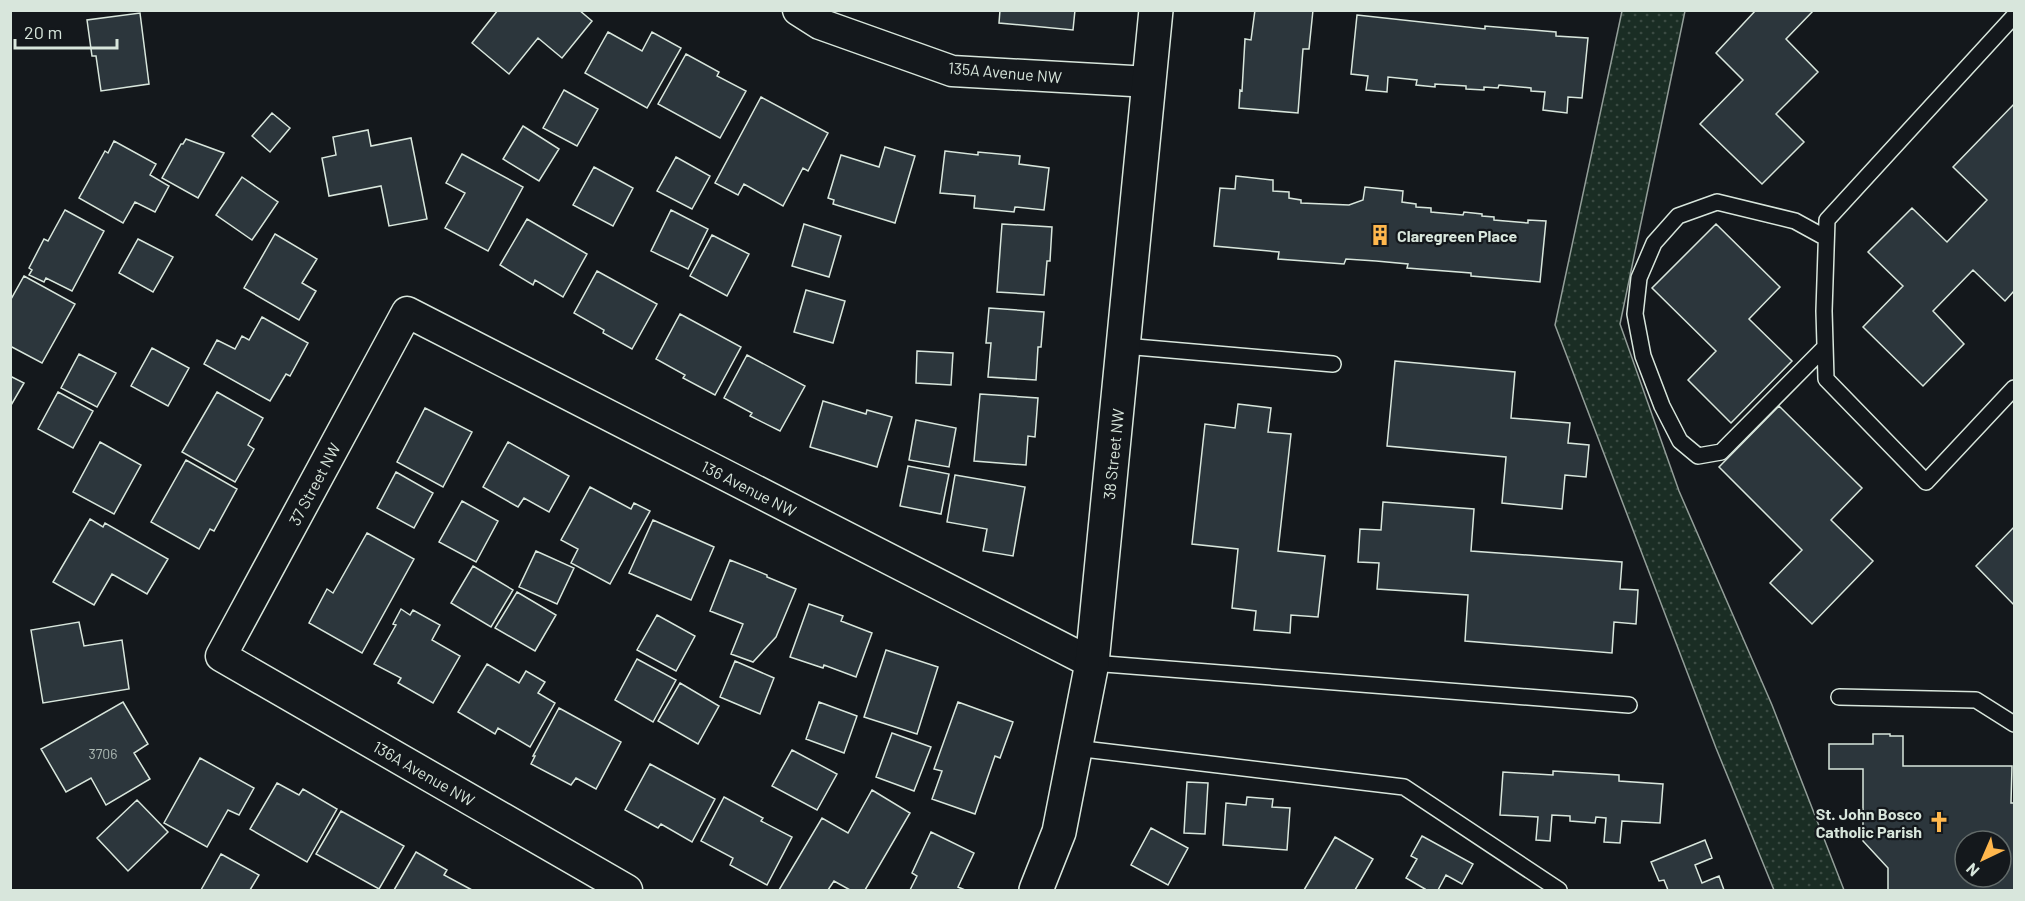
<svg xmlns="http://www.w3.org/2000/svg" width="2025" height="901" font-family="Barlow,sans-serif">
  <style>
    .park { fill: url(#park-dots); stroke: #939e99; stroke-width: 1.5 }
    .building { fill: #2c363c; stroke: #d8e6dc; stroke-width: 1.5; fill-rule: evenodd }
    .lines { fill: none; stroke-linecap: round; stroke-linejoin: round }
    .service-casing { stroke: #d8e6dc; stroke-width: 18 }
    .minor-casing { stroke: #d8e6dc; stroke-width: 33 }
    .tertiary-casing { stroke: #d8e6dc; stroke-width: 36 }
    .service { stroke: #14181c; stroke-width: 15 }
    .minor { stroke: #14181c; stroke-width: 30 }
    .tertiary { stroke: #14181c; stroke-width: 33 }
    .labels { text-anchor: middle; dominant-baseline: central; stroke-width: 4.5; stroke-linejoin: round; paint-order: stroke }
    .number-label { font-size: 14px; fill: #adbab4 }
    .street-label { font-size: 16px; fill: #d8e6dc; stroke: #14181c }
    .poi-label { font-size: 16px; font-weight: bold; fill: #d8e6dc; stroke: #14181c; text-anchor: start }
  </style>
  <defs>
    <pattern id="park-dots" width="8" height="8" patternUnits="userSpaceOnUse" patternTransform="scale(1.5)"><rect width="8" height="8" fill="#1a2d24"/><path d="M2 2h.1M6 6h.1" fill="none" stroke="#3b4b43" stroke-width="1.8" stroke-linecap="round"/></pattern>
  </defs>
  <rect width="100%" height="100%" fill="#14181c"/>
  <path class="park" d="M 1622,11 L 1685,11 L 1620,324 L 1679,491 L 1772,705 L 1844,890 L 1774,890 L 1716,748 L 1555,325 Z"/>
  <path class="building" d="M 498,10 L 579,10 L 592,21 L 562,58 L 538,38 L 509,74 L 472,43 Z
    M 1000,10 L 1075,10 L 1073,30 L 999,23 Z
    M 1255,10 L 1313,10 L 1309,49 L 1303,49 L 1298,113 L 1239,108 L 1240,90 L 1242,91 L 1245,39 L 1251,40 Z
    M 1756,10 L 1814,10 L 1786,39 L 1818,72 L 1776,114 L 1804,142 L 1762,184 L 1700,124 L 1743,80 L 1716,53 Z
    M 140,13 L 149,84 L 101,91 L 96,56 L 92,56 L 87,20 Z
    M 1357,15 L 1485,29 L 1485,26 L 1556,32 L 1556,36 L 1588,38 L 1582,98 L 1568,97 L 1567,113 L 1543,110 L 1545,92 L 1531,91 L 1531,88 L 1499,85 L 1498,88 L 1484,87 L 1484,90 L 1466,89 L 1466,86 L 1435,84 L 1435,87 L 1416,85 L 1417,80 L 1388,77 L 1387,92 L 1366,90 L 1368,76 L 1351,74 Z
    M 608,32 L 642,51 L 652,32 L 681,48 L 647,108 L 585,73 Z
    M 686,54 L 719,72 L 717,76 L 746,91 L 720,138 L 658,104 Z
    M 564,90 L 598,109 L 577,146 L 543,128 Z
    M 761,97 L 828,133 L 808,171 L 803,168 L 783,206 L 744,184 L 738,195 L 715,183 Z
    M 2014,104 L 2014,291 L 2005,301 L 1973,270 L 1933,311 L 1964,344 L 1923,386 L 1863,327 L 1903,286 L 1868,252 L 1912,208 L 1947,242 L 1987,200 L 1953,167 Z
    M 272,113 L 290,128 L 270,152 L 252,136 Z
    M 523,126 L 559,149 L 539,181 L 503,159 Z
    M 368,130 L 371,146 L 411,138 L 427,219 L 389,226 L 381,186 L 329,196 L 322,158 L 336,155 L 333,137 Z
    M 186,139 L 224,153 L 198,198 L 162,178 L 181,144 L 183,144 Z
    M 114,141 L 156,164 L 150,175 L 169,186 L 155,212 L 135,202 L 123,223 L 79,198 L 105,151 L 108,153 Z
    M 885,147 L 915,156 L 895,223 L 833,204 L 834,200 L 828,198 L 841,155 L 879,167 Z
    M 945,151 L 978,155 L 978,152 L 1020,156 L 1019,164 L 1049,168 L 1044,210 L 1015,207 L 1014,212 L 974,208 L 975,196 L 940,193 Z
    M 462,154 L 523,187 L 488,251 L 445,228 L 465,193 L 446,183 Z
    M 676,157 L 710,176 L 692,209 L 657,191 Z
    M 594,167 L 633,188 L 613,226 L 573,205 Z
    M 1236,176 L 1273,180 L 1273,191 L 1289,192 L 1289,198 L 1301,200 L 1301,203 L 1349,205 L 1363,200 L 1365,187 L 1403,191 L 1402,202 L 1416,204 L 1416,207 L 1431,208 L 1431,212 L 1463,215 L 1464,212 L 1482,214 L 1482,216 L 1494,217 L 1494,220 L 1528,223 L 1528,220 L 1546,221 L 1540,282 L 1471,276 L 1471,273 L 1407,268 L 1408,264 L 1376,261 L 1346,259 L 1344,264 L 1278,259 L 1279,252 L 1214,246 L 1220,188 L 1235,189 Z
    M 242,177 L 278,202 L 252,240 L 216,215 Z
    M 65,210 L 104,231 L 72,291 L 46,278 L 44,282 L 29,275 L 32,270 L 29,268 L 44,239 L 48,241 Z
    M 671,210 L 708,229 L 688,269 L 651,251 Z
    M 527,219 L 587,254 L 563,297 L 535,280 L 533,285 L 500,265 Z
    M 804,224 L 841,236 L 829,277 L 792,266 Z
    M 1002,224 L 1052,227 L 1050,261 L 1047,261 L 1044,295 L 997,292 Z
    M 1716,224 L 1780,287 L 1749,319 L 1792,361 L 1731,423 L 1688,380 L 1716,351 L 1652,288 Z
    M 275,234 L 317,259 L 302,283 L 316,291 L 299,320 L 244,288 Z
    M 712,235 L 749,254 L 727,296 L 690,276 Z
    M 138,239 L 173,257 L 153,292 L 119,273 Z
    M 597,271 L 657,304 L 632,349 L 603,333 L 604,330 L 574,313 Z
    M 24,276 L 75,304 L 42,363 L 10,346 L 10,301 Z
    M 806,290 L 845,301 L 833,343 L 794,332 Z
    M 989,308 L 1044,312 L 1041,347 L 1038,347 L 1036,380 L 988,377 L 991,343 L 986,343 Z
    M 680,314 L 741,347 L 715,395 L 683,378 L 685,375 L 656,359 Z
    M 262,317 L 308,343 L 290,376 L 286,374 L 270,401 L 204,364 L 217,340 L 235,349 L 242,336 L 249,340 Z
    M 152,348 L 189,368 L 168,406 L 131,386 Z
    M 917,351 L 953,353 L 951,385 L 916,383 Z
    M 79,354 L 116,373 L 97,407 L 61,388 Z
    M 747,355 L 805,386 L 780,431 L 750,416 L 752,413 L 724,398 Z
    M 1395,361 L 1515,372 L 1511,418 L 1570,423 L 1568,443 L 1589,445 L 1586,477 L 1565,475 L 1562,509 L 1502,503 L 1506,457 L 1387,446 Z
    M 10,376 L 24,383 L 10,407 Z
    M 58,392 L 93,411 L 73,448 L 38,429 Z
    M 217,392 L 263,418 L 248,445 L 254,449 L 235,482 L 182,452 Z
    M 980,394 L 1038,398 L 1035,437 L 1028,436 L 1026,465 L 974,461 Z
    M 823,401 L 866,414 L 867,410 L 892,417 L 877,467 L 810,447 Z
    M 1238,404 L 1271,408 L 1268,432 L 1291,434 L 1278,551 L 1325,556 L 1318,617 L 1291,615 L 1290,633 L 1254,630 L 1256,611 L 1232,608 L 1238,549 L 1192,544 L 1205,424 L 1235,428 Z
    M 1779,406 L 1862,488 L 1831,520 L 1873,561 L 1812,624 L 1770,583 L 1802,550 L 1719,467 Z
    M 425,408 L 472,432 L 443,487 L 397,462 Z
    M 916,420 L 956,428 L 949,467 L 909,460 Z
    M 100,442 L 141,465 L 114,514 L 73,492 Z
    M 508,442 L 569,476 L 549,512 L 524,498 L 518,507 L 483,487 Z
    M 186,460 L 237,489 L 214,531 L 210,529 L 199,549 L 151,522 Z
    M 908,466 L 949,474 L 941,514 L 900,506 Z
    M 396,472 L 433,493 L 414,528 L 377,508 Z
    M 955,475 L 1025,487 L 1013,556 L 983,551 L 987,529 L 947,522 Z
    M 590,487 L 631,509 L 634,503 L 650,511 L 610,584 L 571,563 L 578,549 L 561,540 Z
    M 462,501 L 498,521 L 476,562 L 439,542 Z
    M 1383,502 L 1474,509 L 1471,551 L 1622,562 L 1620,589 L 1638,590 L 1636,624 L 1614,622 L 1612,653 L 1465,641 L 1468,595 L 1377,589 L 1379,563 L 1358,562 L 1360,529 L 1381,530 Z
    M 90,519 L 103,527 L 105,523 L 168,559 L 147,594 L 112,574 L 94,605 L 53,582 Z
    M 653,520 L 714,547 L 691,600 L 629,573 Z
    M 2014,527 L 2014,605 L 1976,566 Z
    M 367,533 L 414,559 L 362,653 L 309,623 L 327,589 L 333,593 Z
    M 536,551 L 574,568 L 557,604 L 519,587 Z
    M 730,560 L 767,575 L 767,577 L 796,589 L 776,637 L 753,662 L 731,654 L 743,624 L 710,611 Z
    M 473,566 L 513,590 L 491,627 L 451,603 Z
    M 517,592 L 556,615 L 535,651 L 495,628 Z
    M 809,604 L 843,616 L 841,621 L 872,633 L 856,677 L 824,665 L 823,668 L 790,657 Z
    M 401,609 L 410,615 L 413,610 L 440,625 L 432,640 L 460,656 L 433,703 L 398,683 L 401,678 L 374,664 L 396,625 L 393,624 Z
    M 657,615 L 695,636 L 676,671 L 637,650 Z
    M 79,622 L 84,646 L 122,640 L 129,689 L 43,703 L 31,630 Z
    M 886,650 L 938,667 L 917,734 L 864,717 Z
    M 637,659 L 676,680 L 653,722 L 615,700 Z
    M 735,661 L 774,678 L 760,714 L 720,697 Z
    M 487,664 L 519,683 L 526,671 L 545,682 L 538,693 L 555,703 L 530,747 L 498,728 L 495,734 L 458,712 Z
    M 680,683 L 719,706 L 698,744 L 658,721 Z
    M 123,702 L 148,744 L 134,753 L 150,779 L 106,805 L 91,778 L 66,792 L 41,749 Z
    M 819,702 L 857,716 L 844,753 L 806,739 Z
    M 958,702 L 1013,722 L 1000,758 L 995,756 L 975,814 L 932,799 L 942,771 L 934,769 Z
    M 559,708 L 621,742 L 596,789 L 576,778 L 571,785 L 531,764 L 535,756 L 533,756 Z
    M 892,733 L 931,747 L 914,791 L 876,777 Z
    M 1873,734 L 1890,734 L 1890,736 L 1903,736 L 1903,766 L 2012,766 L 2011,803 L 2014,803 L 2014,890 L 1888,890 L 1888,868 L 1863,841 L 1863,769 L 1829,769 L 1829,744 L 1873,744 ZM 1965,841 L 2001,841 L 2001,877 L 1965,877 Z
    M 792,750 L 837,774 L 817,810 L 772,786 Z
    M 200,758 L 254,788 L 239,815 L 228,810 L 207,847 L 164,823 Z
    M 650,764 L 715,799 L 692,842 L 661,824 L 658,828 L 625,810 Z
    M 1553,771 L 1619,775 L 1619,781 L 1663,784 L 1660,823 L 1622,821 L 1620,843 L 1604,842 L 1606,818 L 1596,817 L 1595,823 L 1570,821 L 1570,816 L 1552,815 L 1550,841 L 1536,840 L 1538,817 L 1500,815 L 1503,772 L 1553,775 Z
    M 1187,782 L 1208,783 L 1205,834 L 1184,833 Z
    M 277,783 L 299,795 L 303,789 L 337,809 L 307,862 L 250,829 Z
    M 872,790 L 910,813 L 865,890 L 850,890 L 834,881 L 828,890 L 779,890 L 822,818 L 848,833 Z
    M 724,797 L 763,818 L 761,821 L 792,837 L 767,885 L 730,865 L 733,858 L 701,841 Z
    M 1247,797 L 1273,799 L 1272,807 L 1290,808 L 1287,850 L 1223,845 L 1226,803 L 1246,805 Z
    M 137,800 L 168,832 L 128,871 L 97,838 Z
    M 341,811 L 404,846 L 379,889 L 316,854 Z
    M 1151,828 L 1188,848 L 1168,885 L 1131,865 Z
    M 931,832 L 974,853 L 958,887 L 965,890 L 910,890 L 917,876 L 912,873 Z
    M 1422,836 L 1473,864 L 1462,884 L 1446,875 L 1438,890 L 1424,890 L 1425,889 L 1406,878 L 1417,859 L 1411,856 Z
    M 1335,837 L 1373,859 L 1355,890 L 1304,890 Z
    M 1705,840 L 1712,858 L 1695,865 L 1702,883 L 1719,876 L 1724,890 L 1668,890 L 1664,880 L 1659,881 L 1651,862 Z
    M 416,852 L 447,870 L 444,875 L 472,890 L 394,890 Z
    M 221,854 L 259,875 L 250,890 L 201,890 Z"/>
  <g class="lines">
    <defs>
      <path id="service" d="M 2014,16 L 1827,220 L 1824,311 L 1826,379 L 1926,482 L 2014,388
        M 1124,346 L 1333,364
        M 1825,347 L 1721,452 L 1698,456 L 1680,441 L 1662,406 L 1643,356 L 1635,314 L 1639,278 L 1654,243 L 1678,216 L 1717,202 L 1795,221 L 1826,238
        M 1092,663 L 1629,705
        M 1839,697 L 1976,700 L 2014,724
        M 1075,748 L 1404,787 L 1559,890"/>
      <path id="minor" d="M 798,10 L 820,24 L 952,71 L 1150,82
        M 627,890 L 221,656 L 407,312 L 1092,663"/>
      <path id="tertiary" d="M 1036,890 L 1059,832 L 1092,663 L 1156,10"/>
    </defs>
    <use href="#service" class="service-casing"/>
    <use href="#minor" class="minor-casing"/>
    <use href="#tertiary" class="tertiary-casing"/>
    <use href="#service" class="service"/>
    <use href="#minor" class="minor"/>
    <use href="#tertiary" class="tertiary"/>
  </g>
  <defs>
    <symbol id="building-bare" viewBox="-9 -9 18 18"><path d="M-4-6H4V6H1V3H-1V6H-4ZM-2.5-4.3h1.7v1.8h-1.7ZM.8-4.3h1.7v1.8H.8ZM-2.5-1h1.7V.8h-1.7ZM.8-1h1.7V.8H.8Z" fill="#ffb74d" stroke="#14181c" stroke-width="2.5" paint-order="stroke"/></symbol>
    <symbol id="church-bare" viewBox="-9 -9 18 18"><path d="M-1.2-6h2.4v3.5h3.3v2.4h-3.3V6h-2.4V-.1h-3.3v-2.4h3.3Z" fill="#ffb74d" stroke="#14181c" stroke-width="2.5" paint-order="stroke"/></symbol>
  </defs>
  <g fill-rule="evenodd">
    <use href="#building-bare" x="1365" y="220" width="30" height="30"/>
    <use href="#church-bare" x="1924" y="807" width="30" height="30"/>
  </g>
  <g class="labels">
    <g class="number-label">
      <text x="103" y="753">3706</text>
    </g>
    <g class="street-label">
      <text transform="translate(1005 72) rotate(5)">135A Avenue NW</text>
      <text transform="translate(1113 454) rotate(-84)">38 Street NW</text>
      <text transform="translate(314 484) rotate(-62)">37 Street NW</text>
      <text transform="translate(749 488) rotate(27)">136 Avenue NW</text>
      <text transform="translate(424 773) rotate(30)">136A Avenue NW</text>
    </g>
    <g class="poi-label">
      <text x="1397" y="235">Claregreen Place</text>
      <text x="1922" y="813" text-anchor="end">St. John Bosco<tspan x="1922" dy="18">Catholic Parish</tspan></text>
    </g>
  </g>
  <rect width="2025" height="901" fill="none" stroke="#d8e6dc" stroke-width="24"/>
  <g transform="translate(1983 859) rotate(224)"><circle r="28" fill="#14181c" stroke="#626a69" stroke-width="1.5"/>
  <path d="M0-4.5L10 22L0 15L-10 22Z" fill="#ffb74d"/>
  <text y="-9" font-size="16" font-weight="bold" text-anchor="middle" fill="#d8e6dc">N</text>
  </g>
  <path d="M15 39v9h102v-9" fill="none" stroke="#d8e6dc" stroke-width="3"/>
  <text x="24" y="39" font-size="18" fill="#d8e6dc" stroke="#14181c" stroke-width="4.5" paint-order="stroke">20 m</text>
</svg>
